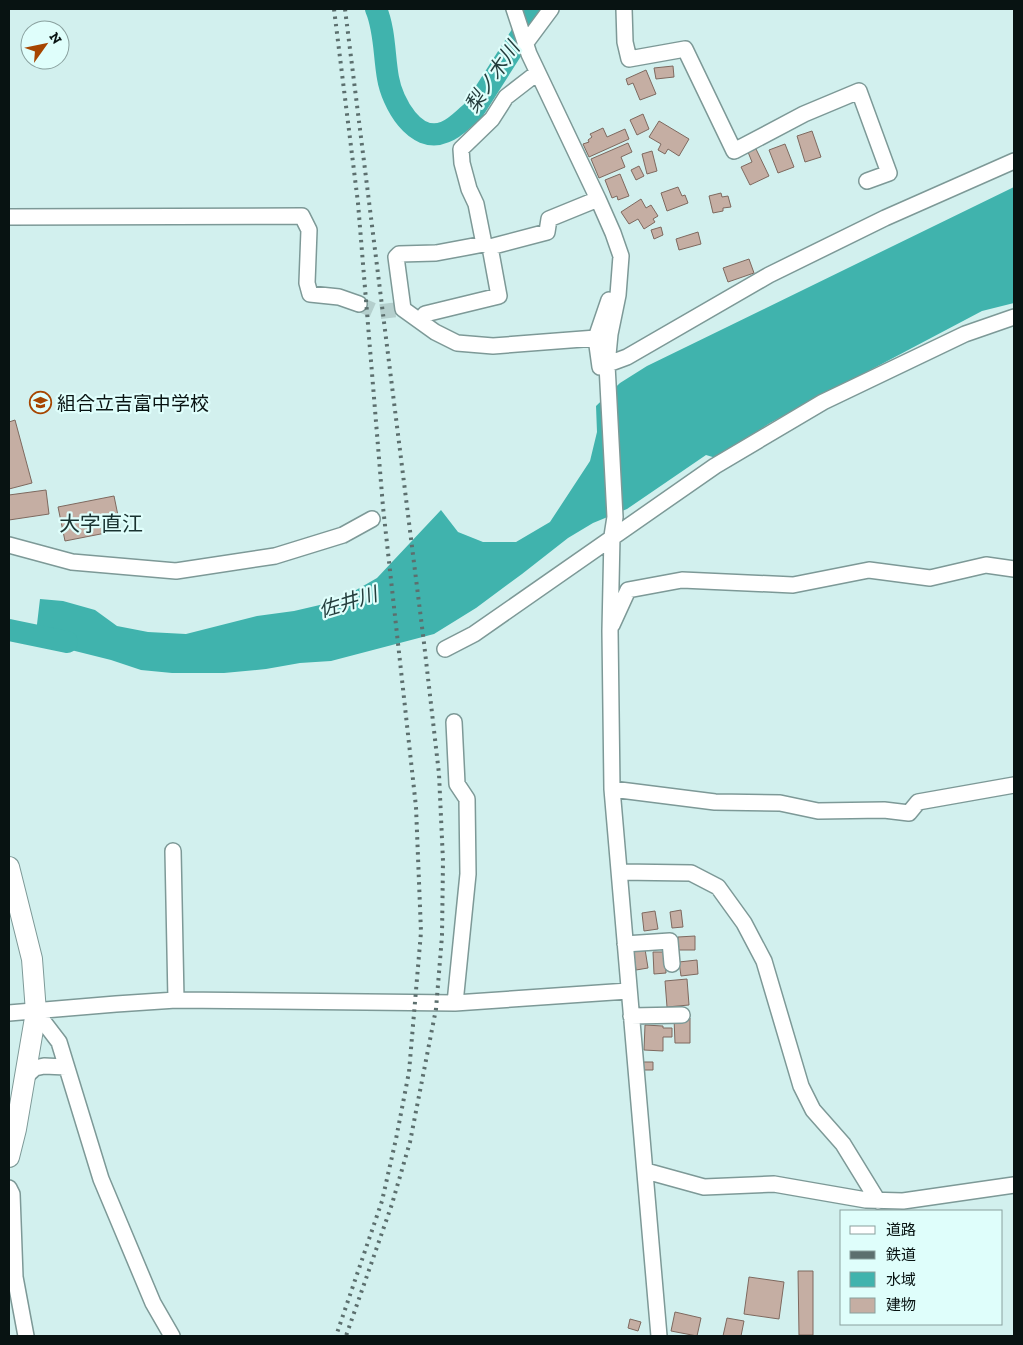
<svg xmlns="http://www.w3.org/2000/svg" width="1023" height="1345" font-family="'Zilla Slab','Noto Sans JP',serif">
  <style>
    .water { fill: #40b3ad }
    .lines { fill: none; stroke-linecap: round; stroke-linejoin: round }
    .river { stroke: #40b3ad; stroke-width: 22 }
    .building { fill: #c5aea3; stroke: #7e695f }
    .minor-tunnel { stroke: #b4cfcd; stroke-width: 15; stroke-dasharray: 15 8; stroke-linecap: butt }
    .minor-casing { stroke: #7d9997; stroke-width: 18 }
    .major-casing { stroke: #7d9997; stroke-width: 22 }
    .minor { stroke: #fff; stroke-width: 15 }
    .major { stroke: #fff; stroke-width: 20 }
    .rail { stroke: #5c6f6e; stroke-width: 4; stroke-dasharray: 2.5 5; stroke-linecap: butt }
    .labels { text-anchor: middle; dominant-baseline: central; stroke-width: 4.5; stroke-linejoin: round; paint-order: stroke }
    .poi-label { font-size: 19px; fill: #081312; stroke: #dffefb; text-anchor: start }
    .water-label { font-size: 20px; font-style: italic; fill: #243d3c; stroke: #dffefb }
    .quarter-label { font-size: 21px; fill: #193230; stroke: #dffefb }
  </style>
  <rect width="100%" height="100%" fill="#d2f0ee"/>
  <path class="water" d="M 1014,187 L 1014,303 L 982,311 L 770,423 L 716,458 L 706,455 L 627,509 L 593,523 L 568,538 L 522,574 L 476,608 L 434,634 L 331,661 L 300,663 L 266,669 L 224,673 L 172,673 L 141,670 L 111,660 L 35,641 L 40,599 L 63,601 L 95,610 L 117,626 L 148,632 L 186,634 L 257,616 L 294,611 L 337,601 L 377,578 L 441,510 L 458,532 L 483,542 L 516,542 L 550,522 L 590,461 L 597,432 L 596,406 L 620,383 L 647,366 Z"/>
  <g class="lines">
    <path class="river" d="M 376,9 C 385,30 384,56 388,78 C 392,102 415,145 445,132 C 456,128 464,118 473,111 L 538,9
      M 9,630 L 67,642"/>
  </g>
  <path class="building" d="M 673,66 L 674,77 L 656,79 L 654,68 Z
    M 646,70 L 656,94 L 640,100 L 633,83 L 628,85 L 626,79 Z
    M 643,114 L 649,129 L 637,135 L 630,120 Z
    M 659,121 L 689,139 L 679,156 L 668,149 L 665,154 L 658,150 L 661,144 L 649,137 Z
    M 603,128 L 607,137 L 625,129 L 629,139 L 589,157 L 583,144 L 589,142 L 588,140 L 592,137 L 590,134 Z
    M 812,131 L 821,157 L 805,162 L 797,136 Z
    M 628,143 L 632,152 L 621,157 L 625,167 L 599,178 L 591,159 Z
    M 785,144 L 794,167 L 778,173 L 769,150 Z
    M 756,149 L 769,176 L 750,185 L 741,167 L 752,162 L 748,152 Z
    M 652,151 L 657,171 L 647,174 L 642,154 Z
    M 639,166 L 644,176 L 636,180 L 631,170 Z
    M 620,174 L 629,196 L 618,200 L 617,196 L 612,198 L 605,180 Z
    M 678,187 L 682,196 L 685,195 L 688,203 L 667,211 L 661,193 Z
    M 721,193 L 722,197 L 728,196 L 731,207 L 723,208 L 723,211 L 713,213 L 709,196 Z
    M 641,199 L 646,208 L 651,205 L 658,216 L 653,219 L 655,222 L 644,229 L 638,219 L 629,224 L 621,212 Z
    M 661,227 L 663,235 L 654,239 L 651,230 Z
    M 698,232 L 701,244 L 679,250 L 676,239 Z
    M 749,259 L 754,273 L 728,282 L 723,268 Z
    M 15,420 L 32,483 L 9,489 L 9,422 Z
    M 46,490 L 49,514 L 9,520 L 9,495 Z
    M 114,496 L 121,530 L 65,541 L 58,507 Z
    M 681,910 L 683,927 L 672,928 L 670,912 Z
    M 655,911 L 658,929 L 644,931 L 642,913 Z
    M 695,936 L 695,950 L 678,950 L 678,937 Z
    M 645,949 L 648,968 L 636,970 L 633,951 Z
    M 653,952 L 665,952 L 666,973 L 654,974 Z
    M 697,960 L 698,974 L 681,976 L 679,962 Z
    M 687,979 L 689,1005 L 667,1007 L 665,981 Z
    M 674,1018 L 690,1018 L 690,1043 L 675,1043 Z
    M 645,1025 L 663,1026 L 663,1028 L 672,1028 L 672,1037 L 663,1037 L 663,1051 L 644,1050 Z
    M 641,1062 L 653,1062 L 653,1070 L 641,1070 Z
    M 798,1271 L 813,1271 L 813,1335 L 799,1335 Z
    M 749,1277 L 784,1282 L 779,1319 L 744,1314 Z
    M 675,1312 L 701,1318 L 697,1336 L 671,1331 Z
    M 727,1318 L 744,1321 L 741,1336 L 723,1336 Z
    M 630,1319 L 641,1322 L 638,1331 L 628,1328 Z"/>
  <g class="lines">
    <path class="minor-tunnel" d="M 359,304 L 377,312 L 403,309"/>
    <defs>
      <path id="minor" d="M 514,9 L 529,54 L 598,199 L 613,233 L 621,256 L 618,295 L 610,334 L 607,365 L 615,517 L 612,536 L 610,631 L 612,789 L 659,1336
        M 624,9 L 625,42 L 629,59 L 685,49 L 734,151 L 804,114 L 859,91 L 889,173 L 867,181
        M 525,44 L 551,9
        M 9,217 L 302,216 L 309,230 L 307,283 L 310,294 L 339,297 L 359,304
        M 484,244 L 436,253 L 399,254 L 396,257 L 403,309 L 435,332 L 457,343 L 493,346 L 596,338 L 600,367 L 627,357 L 769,275 L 885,218 L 1014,161
        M 490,247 L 547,232 L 549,219 L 598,199
        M 425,314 L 499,296 L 490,247 L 484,244 L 476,204 L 469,189 L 462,163 L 461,149 L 492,119 L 506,97 L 537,73
        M 596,338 L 609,300
        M 9,545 L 72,562 L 176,571 L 275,556 L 343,535 L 372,519
        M 612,625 L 628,590 L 682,580 L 793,585 L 869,570 L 930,578 L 986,565 L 1014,569
        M 445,649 L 474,634 L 715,466 L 823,402 L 965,334 L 1014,317
        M 454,722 L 457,784 L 467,799 L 468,874 L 455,1003
        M 612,789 L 715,802 L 780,803 L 818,811 L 884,810 L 909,813 L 918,802 L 1014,785
        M 173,851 L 176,1000
        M 620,872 L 691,873 L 718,887 L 744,923 L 764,961 L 801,1086 L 813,1110 L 843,1144 L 878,1201
        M 625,944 L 670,941 L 672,964
        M 36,1012 L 59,1042 L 101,1179 L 153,1303 L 172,1336
        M 9,1013 L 116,1004 L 176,1000 L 455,1003 L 628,991
        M 631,1016 L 682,1015
        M 25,1077 L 35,1068 L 44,1066 L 66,1067
        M 646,1171 L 704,1187 L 774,1184 L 866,1200 L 903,1201 L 1014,1185
        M 9,1188 L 12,1194 L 15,1277 L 26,1336"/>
      <path id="major" d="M 9,867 L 32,959 L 36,1012 L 16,1129 L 9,1157"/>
    </defs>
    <use href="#minor" class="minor-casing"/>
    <use href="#major" class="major-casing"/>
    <use href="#minor" class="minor"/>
    <use href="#major" class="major"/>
    <path class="rail" d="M 334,9 L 358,203 L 383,507 L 416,807 L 421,932 L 409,1072 L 396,1139 L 382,1201 L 336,1336
      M 345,9 L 424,643 L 439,774 L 443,861 L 442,936 L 436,1009 L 410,1142 L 392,1204 L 346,1336"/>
  </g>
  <defs>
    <symbol id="school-ring" viewBox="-11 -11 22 22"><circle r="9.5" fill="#dffefb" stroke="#a64500" stroke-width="1.5"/><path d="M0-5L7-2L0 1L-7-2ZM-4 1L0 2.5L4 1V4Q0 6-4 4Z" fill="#a64500"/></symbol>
  </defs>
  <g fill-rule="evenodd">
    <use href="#school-ring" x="28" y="390" width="25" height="25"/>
  </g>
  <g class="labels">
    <g class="poi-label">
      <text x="57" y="403">組合立吉富中学校</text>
    </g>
    <g class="water-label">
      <text transform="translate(492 77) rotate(-56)">梨ノ木川</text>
      <text transform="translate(348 602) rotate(-17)">佐井川</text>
    </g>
    <g class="quarter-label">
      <text x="101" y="523">大字直江</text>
    </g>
  </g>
  <rect width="1023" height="1345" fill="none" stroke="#081312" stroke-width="20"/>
  <rect x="840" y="1210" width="162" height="115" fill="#dffefb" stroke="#89a09e"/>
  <rect x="850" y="1226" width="25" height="8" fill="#ffffff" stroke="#89a09e"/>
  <text x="886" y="1235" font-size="15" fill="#081312">道路</text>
  <rect x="850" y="1251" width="25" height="8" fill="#5c6f6e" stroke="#89a09e"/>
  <text x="886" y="1260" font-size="15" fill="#081312">鉄道</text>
  <rect x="850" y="1272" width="25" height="15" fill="#40b3ad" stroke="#89a09e"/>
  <text x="886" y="1285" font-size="15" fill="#081312">水域</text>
  <rect x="850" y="1298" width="25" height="15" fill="#c5aea3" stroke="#89a09e"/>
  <text x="886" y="1310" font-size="15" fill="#081312">建物</text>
  <g transform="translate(45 45) rotate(57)"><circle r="24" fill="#dffefb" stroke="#89a09e"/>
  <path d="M0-4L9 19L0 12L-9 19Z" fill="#a64500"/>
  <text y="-8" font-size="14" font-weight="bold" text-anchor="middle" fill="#081312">N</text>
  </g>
</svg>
